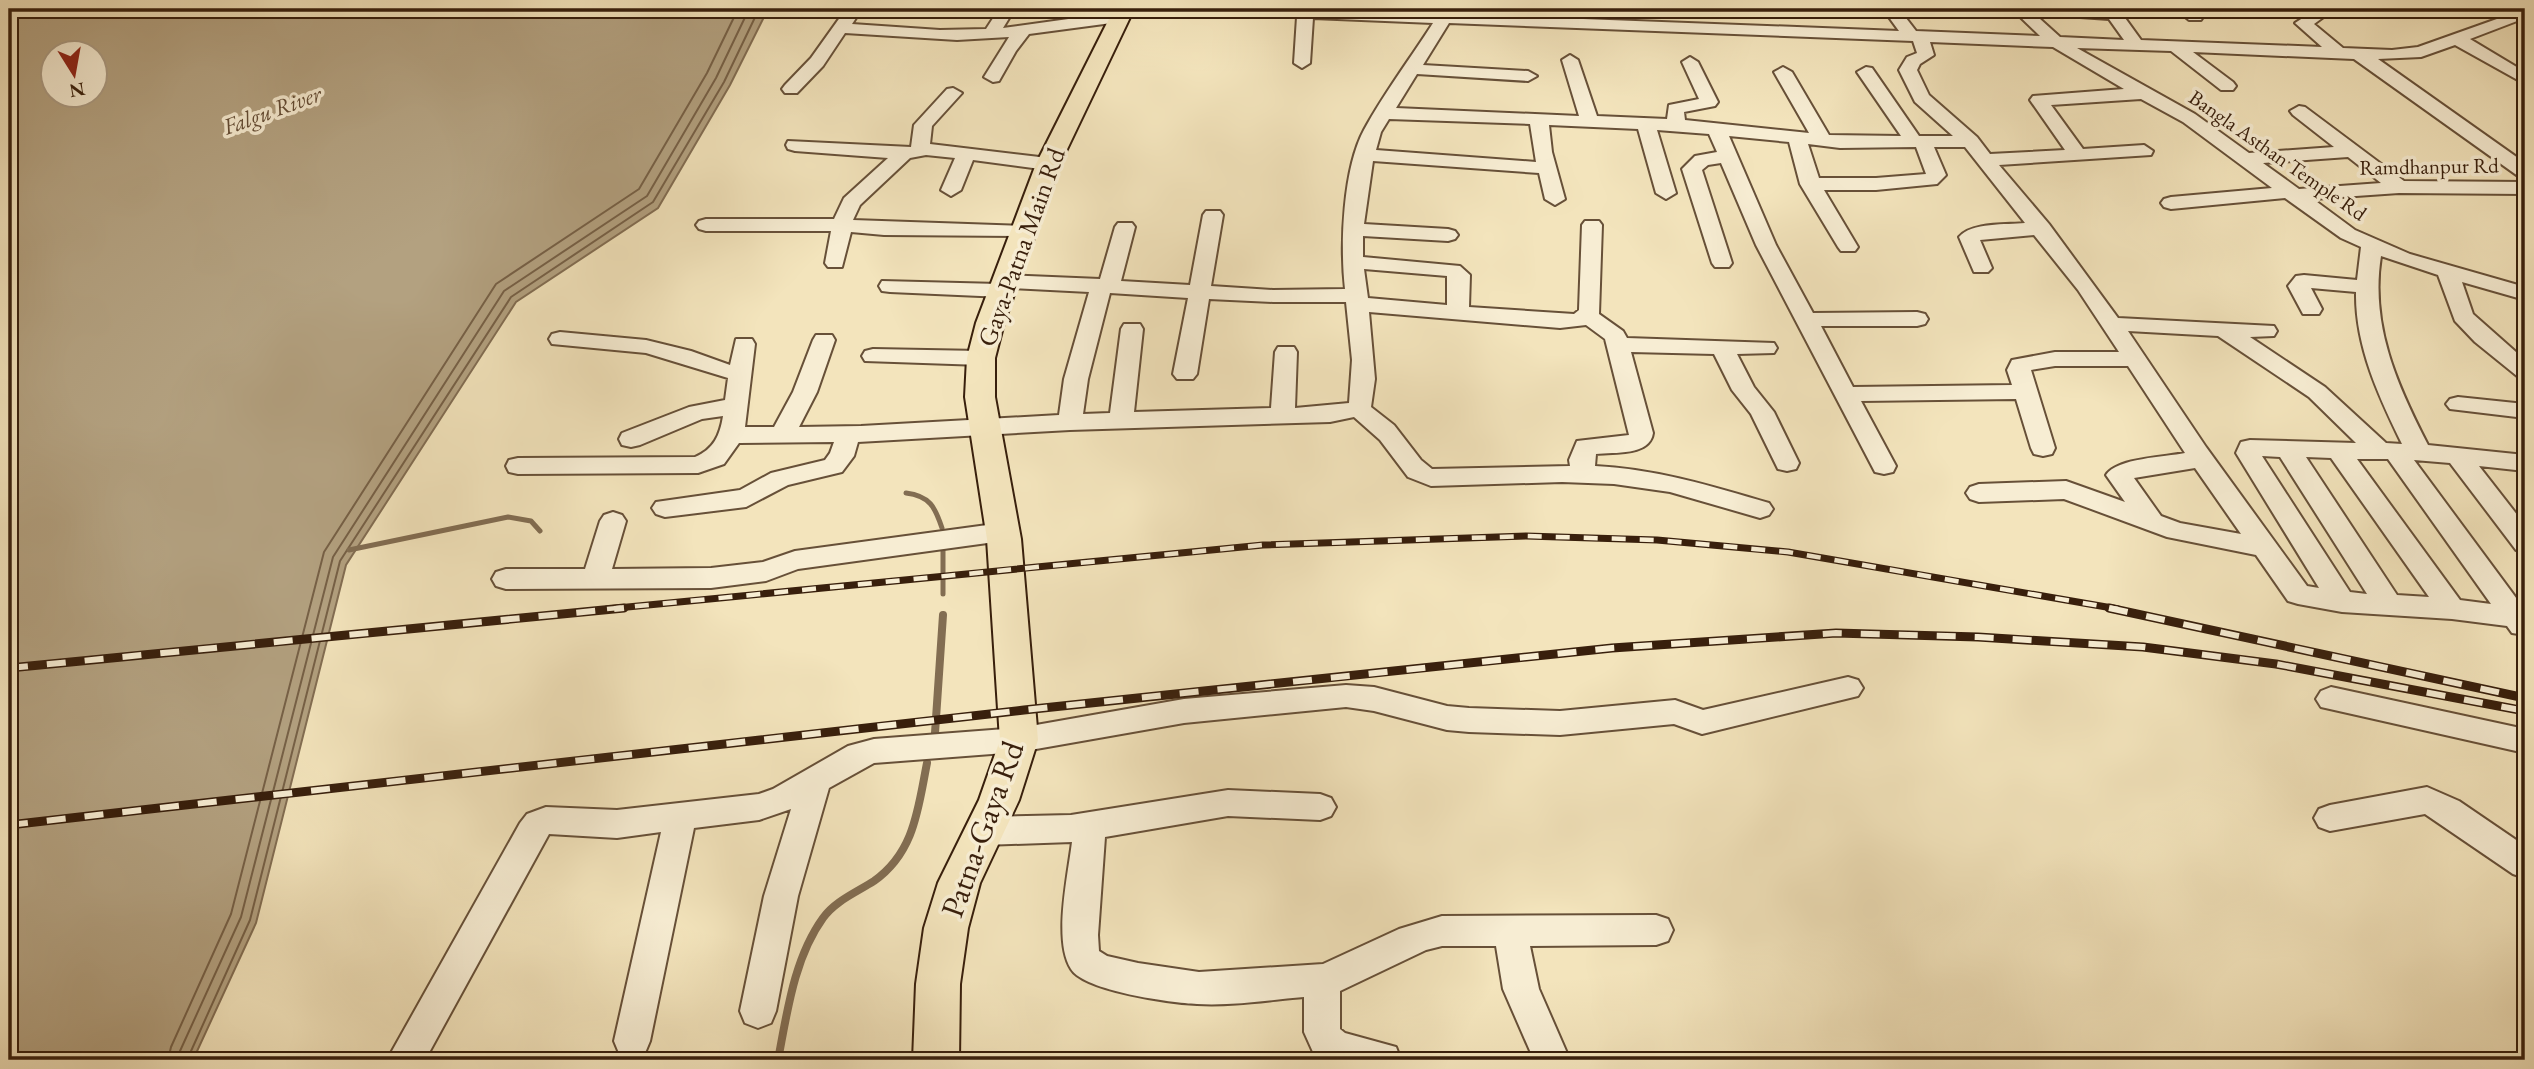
<svg xmlns="http://www.w3.org/2000/svg" width="2534" height="1069" font-family="'EB Garamond',serif">
  <style>
    .water { fill: #b3a180; stroke: #826d52; stroke-width: 2; fill-rule: evenodd }
    .lines { fill: none; stroke-linecap: round; stroke-linejoin: round }
    .shore { stroke: #766046; stroke-width: 2 }
    .stream-far1 { stroke: #826d52; stroke-width: 5 }
    .stream { stroke: #826d52; stroke-width: 8 }
    .minor-casing { stroke: #675038; stroke-width: 4 }
    .major-casing { stroke: #381f0c; stroke-width: 4 }
    .minor { fill: #f7edd3; fill-rule: evenodd }
    .major { fill: #f3e4bc; fill-rule: evenodd }
    .rail-far1-casing { stroke: #381f0c; stroke-width: 7 }
    .rail-casing { stroke: #381f0c; stroke-width: 9 }
    .rail-far1 { stroke: #f7edd3; stroke-width: 4.5; stroke-dasharray: 14; stroke-linecap: butt }
    .rail { stroke: #f7edd3; stroke-width: 6; stroke-dasharray: 19; stroke-linecap: butt }
    .labels { text-anchor: middle; dominant-baseline: central; stroke-width: 7; stroke-linejoin: round; paint-order: stroke }
    .far-street-label { font-size: 21px; fill: #381f0c; stroke: #f7edd3 }
    .far-water-label { font-size: 23px; font-style: italic; fill: #634c35; stroke: #f7edd3 }
    .street-label { font-size: 26px; fill: #381f0c; stroke: #f7edd3 }
    .near-street-label { font-size: 32px; fill: #381f0c; stroke: #f7edd3 }
  </style>
  <rect width="100%" height="100%" fill="#f3e4bc"/>
  <filter id="stains"><feTurbulence type="fractalNoise" baseFrequency=".00286" numOctaves="4"/><feColorMatrix values="0 0 0 0 .2 0 0 0 0 .09 0 0 0 0 .02 0 0 0 .5 -.17"/></filter>
  <radialGradient id="worn" r=".72"><stop offset=".6" stop-color="#630" stop-opacity="0"/><stop offset="1" stop-color="#630" stop-opacity=".3"/></radialGradient>
  <path class="water" d="M 27,9 L 768,9 L 730,85 L 658,208 L 516,302 L 346,565 L 256,923 L 193,1060 L 9,1060 L 9,17 ZM 52,52 L 94,52 L 94,94 L 52,94 Z"/>
  <g class="lines">
    <path class="shore" d="M 168,1060 L 171,1047 L 231,914 L 324,552 L 496,284 L 639,189 L 707,73 L 738,9
      M 179,1060 L 180,1051 L 241,917 L 333,557 L 504,291 L 647,196 L 716,78 L 749,9
      M 187,1060 L 250,920 L 340,561 L 511,297 L 653,202 L 724,82 L 759,9"/>
    <path class="stream-far1" d="M 906,493 C 930,496 935,507 942,528
      M 943,548 L 943,594
      M 349,550 L 508,517 L 531,521 L 540,531"/>
    <path class="stream" d="M 935,733 L 943,615
      M 778,1060 C 787,1013 794,958 823,918 C 835,901 857,892 874,881 C 915,852 918,808 927,763"/>
    <defs>
      <path id="minor" d="M 846,9 L 862,9 L 852,24 L 940,30 L 986,29 L 999,9 L 1021,9 L 1011,15 L 1003,28 L 1119,12 L 1127,17 L 1119,22 L 1029,34 L 1016,51 L 999,81 L 993,82 L 984,77 L 1009,37 L 957,40 L 845,33 L 823,66 L 797,93 L 785,93 L 782,89 L 785,85 L 811,58 Z
        M 1198,9 L 1323,9 L 1439,13 L 1442,9 L 1458,9 L 1455,14 L 1899,31 L 1883,9 L 1899,9 L 1916,31 L 2040,36 L 2012,9 L 2029,9 L 2060,37 L 2124,40 L 2109,19 L 2080,17 L 2072,12 L 2074,9 L 2120,11 L 2141,40 L 2322,47 L 2295,23 L 2309,14 L 2308,9 L 2324,9 L 2325,16 L 2314,24 L 2343,48 L 2392,50 L 2418,47 L 2525,9 L 2525,18 L 2470,39 L 2525,72 L 2525,84 L 2455,45 L 2421,57 L 2378,59 L 2525,163 L 2525,178 L 2518,176 L 2354,59 L 2193,52 L 2233,82 L 2236,86 L 2233,90 L 2221,90 L 2171,51 L 2077,48 L 2195,114 L 2249,153 L 2334,147 L 2293,115 L 2290,111 L 2299,106 L 2305,107 L 2404,181 L 2525,182 L 2525,194 L 2399,193 L 2313,199 L 2355,230 L 2410,254 L 2525,287 L 2525,300 L 2462,282 L 2473,314 L 2525,360 L 2525,378 L 2517,376 L 2475,342 L 2455,321 L 2438,275 L 2381,256 C 2370,325 2397,385 2428,445 L 2525,455 L 2525,471 L 2479,466 L 2525,525 L 2525,552 L 2516,550 L 2450,463 L 2414,460 L 2525,610 L 2525,635 L 2512,633 L 2507,626 L 2452,619 L 2342,612 L 2298,604 L 2288,601 L 2256,555 L 2167,537 L 2064,499 L 1979,502 L 1970,499 L 1966,493 L 1970,487 L 1979,484 L 2066,481 L 2125,502 L 2106,475 C 2117,458 2165,457 2185,453 L 2128,366 L 2055,366 L 2031,370 L 2055,448 L 2052,454 L 2043,456 L 2034,454 L 2031,448 L 2016,399 L 1861,401 L 1896,466 L 1893,472 L 1884,474 L 1875,472 L 1756,245 L 1721,163 L 1708,165 L 1702,170 L 1732,263 L 1729,267 L 1715,267 L 1712,263 L 1682,169 L 1695,156 L 1717,152 L 1709,134 L 1657,130 L 1676,193 L 1666,199 L 1656,193 L 1638,129 L 1549,125 L 1552,152 L 1565,199 L 1555,205 L 1545,199 L 1539,173 L 1373,161 L 1364,224 L 1448,229 L 1455,231 L 1458,235 L 1455,239 L 1448,241 L 1363,236 L 1363,257 L 1460,266 L 1470,275 L 1469,307 L 1574,314 L 1579,310 L 1582,225 L 1585,221 L 1599,221 L 1602,225 L 1599,314 L 1623,331 L 1627,338 L 1774,343 L 1777,348 L 1774,353 L 1737,354 L 1754,387 L 1774,412 L 1799,463 L 1796,469 L 1787,471 L 1778,469 L 1751,414 L 1732,390 L 1714,354 L 1631,352 L 1653,433 C 1650,456 1614,452 1596,454 L 1595,466 C 1656,469 1711,486 1769,503 L 1773,509 L 1769,515 L 1760,518 L 1670,492 L 1614,484 L 1562,482 L 1431,486 L 1408,477 L 1380,440 L 1354,417 L 1330,422 L 1070,430 L 858,442 L 854,456 L 842,472 L 788,485 L 746,507 L 665,517 L 656,514 L 652,508 L 656,502 L 740,490 L 771,473 L 825,460 L 830,453 L 834,442 L 739,443 L 724,464 L 698,473 L 518,474 L 509,472 L 506,466 L 509,460 L 518,458 L 695,457 C 714,449 720,435 723,416 L 702,419 L 640,445 L 631,447 L 622,445 L 619,439 L 622,433 L 689,407 L 725,400 L 728,378 L 646,353 L 552,344 L 549,339 L 552,334 L 560,332 L 646,340 L 691,351 L 730,365 L 736,339 L 752,339 L 755,344 L 745,427 L 774,427 L 793,392 L 813,340 L 816,335 L 832,335 L 835,340 L 817,392 L 799,427 L 861,426 L 1059,415 L 1064,379 L 1089,292 L 1011,288 L 1014,291 L 1011,296 L 1003,297 L 890,292 L 882,291 L 879,286 L 882,281 L 999,284 L 996,281 L 999,276 L 1007,275 L 1100,279 L 1115,227 L 1118,223 L 1132,223 L 1135,227 L 1121,281 L 1190,285 L 1203,215 L 1206,211 L 1220,211 L 1223,215 L 1211,286 L 1273,290 L 1345,289 C 1340,245 1343,169 1364,130 C 1384,93 1410,59 1433,23 L 1313,18 L 1310,63 L 1302,68 L 1294,63 L 1297,17 L 1206,14 ZM 1449,23 L 1913,41 L 1917,53 L 1907,57 L 1899,70 L 1915,102 L 1953,136 L 1919,136 L 1872,68 L 1866,67 L 1857,72 L 1901,136 L 1829,135 L 1792,72 L 1783,67 L 1774,72 L 1809,133 L 1685,120 L 1684,112 L 1715,106 L 1718,102 L 1698,62 L 1690,57 L 1682,62 L 1699,99 L 1669,105 L 1667,119 L 1597,116 L 1578,60 L 1570,55 L 1562,60 L 1579,116 L 1396,108 L 1417,74 L 1528,81 L 1537,76 L 1528,71 L 1423,65 ZM 1930,42 L 2053,47 L 2124,89 L 2033,96 L 2030,100 L 2065,150 L 1990,154 L 1977,137 L 1929,95 L 1917,70 L 1920,64 L 1934,55 ZM 2141,99 L 2183,122 L 2272,188 L 2171,197 L 2164,199 L 2161,203 L 2164,207 L 2171,209 L 2285,198 L 2341,238 L 2361,247 L 2357,280 L 2304,275 L 2296,276 L 2288,286 L 2303,314 L 2319,314 L 2322,309 L 2311,288 L 2356,292 C 2355,346 2379,397 2402,444 L 2386,443 L 2325,387 L 2250,337 L 2274,336 L 2277,331 L 2274,326 L 2118,318 L 2049,224 L 1999,165 L 2151,155 L 2153,151 L 2144,145 L 2083,149 L 2051,105 ZM 1389,119 L 1530,124 L 1536,162 L 1376,150 L 1381,132 ZM 1729,136 L 1789,142 L 1800,184 L 1838,247 L 1841,251 L 1855,251 L 1858,247 L 1824,190 L 1876,190 L 1937,184 L 1946,175 L 1934,147 L 1965,147 L 2025,223 C 2007,225 1971,222 1959,237 L 1974,272 L 1988,272 L 1992,268 L 1980,240 L 2034,235 L 2078,290 L 2119,352 L 2055,352 L 2012,360 L 2007,370 L 2012,385 L 1853,387 L 1821,326 L 1917,326 L 1925,324 L 1928,319 L 1925,314 L 1917,312 L 1813,313 L 1776,245 ZM 1808,144 L 1840,148 L 1916,147 L 1926,174 L 1876,178 L 1819,178 ZM 2348,157 L 2381,183 L 2299,189 L 2263,163 ZM 1364,269 L 1447,276 L 1447,305 L 1368,298 ZM 1110,293 L 1188,298 L 1173,374 L 1177,379 L 1193,379 L 1197,374 L 1209,299 L 1273,302 L 1346,302 L 1352,360 L 1349,403 L 1295,408 L 1297,352 L 1294,347 L 1278,347 L 1275,352 L 1271,408 L 1134,412 L 1143,329 L 1140,324 L 1124,324 L 1121,329 L 1110,413 L 1083,414 L 1088,379 ZM 1369,312 L 1560,328 L 1586,325 L 1605,339 L 1629,435 L 1577,441 L 1569,460 L 1570,466 L 1432,469 L 1421,460 L 1394,425 L 1371,407 L 1375,379 ZM 2128,331 L 2218,336 L 2309,397 L 2356,443 L 2250,440 L 2241,442 L 2236,453 L 2319,588 L 2307,586 L 2206,447 ZM 2262,456 L 2280,457 L 2367,594 L 2350,592 ZM 2306,457 L 2331,458 L 2429,597 L 2397,595 ZM 2357,459 L 2388,459 L 2491,604 L 2460,600 ZM 2195,468 L 2241,534 L 2180,523 L 2161,516 L 2134,478 Z
        M 2176,9 L 2194,9 L 2203,17 L 2201,20 L 2189,20 Z
        M 953,88 L 962,93 L 932,126 L 930,144 L 1048,158 L 1057,164 L 1055,168 L 1048,170 L 973,160 L 961,190 L 951,196 L 941,190 L 955,158 L 926,155 L 910,158 L 860,205 L 853,220 L 1025,226 L 1032,228 L 1035,232 L 1032,236 L 884,235 L 851,232 L 842,267 L 828,267 L 825,263 L 831,231 L 706,231 L 699,229 L 696,225 L 699,221 L 706,219 L 834,219 L 844,198 L 888,158 L 795,151 L 788,149 L 786,145 L 788,141 L 911,147 L 914,125 L 947,89 Z
        M 873,349 L 981,351 L 989,353 L 992,358 L 989,363 L 981,365 L 865,361 L 862,356 L 865,351 Z
        M 2458,397 L 2525,404 L 2525,418 L 2450,409 L 2446,404 L 2450,399 Z
        M 613,512 L 622,515 L 626,521 L 612,569 L 711,568 L 763,562 L 795,551 L 1002,523 L 1011,526 L 1015,532 L 1011,538 L 1002,541 L 798,569 L 766,581 L 711,588 L 506,589 L 496,586 L 492,579 L 496,572 L 506,569 L 585,569 L 600,521 L 604,515 Z
        M 1848,677 L 1858,680 L 1863,688 L 1858,696 L 1702,734 L 1674,724 L 1560,735 L 1469,732 L 1447,730 L 1374,711 L 1346,707 L 1184,723 L 1019,752 L 874,763 L 829,788 L 798,896 L 776,1011 L 771,1023 L 758,1028 L 745,1023 L 740,1011 L 764,896 L 791,809 L 759,820 L 694,828 L 650,1041 L 645,1053 L 632,1058 L 619,1053 L 614,1041 L 661,832 L 617,838 L 549,834 L 425,1060 L 387,1060 L 520,823 L 527,814 L 546,807 L 617,810 L 759,794 L 773,789 L 848,746 L 874,739 L 1019,728 L 1184,699 L 1346,685 L 1374,687 L 1447,706 L 1469,708 L 1560,711 L 1675,700 L 1703,710 Z
        M 2331,687 L 2525,729 L 2525,753 L 2321,707 L 2316,699 L 2321,691 Z
        M 2427,787 L 2459,801 L 2525,846 L 2525,878 L 2513,874 L 2425,814 L 2330,831 L 2319,827 L 2314,818 L 2319,809 L 2330,805 Z
        M 1228,790 L 1320,794 L 1331,798 L 1336,807 L 1331,816 L 1320,820 L 1228,816 L 1105,837 L 1098,935 L 1099,951 L 1107,956 L 1138,963 L 1199,972 L 1323,964 L 1399,929 L 1442,916 L 1656,915 L 1668,919 L 1673,930 L 1668,941 L 1656,945 L 1530,946 L 1539,989 L 1570,1060 L 1534,1060 L 1503,989 L 1496,946 L 1442,946 L 1426,950 L 1340,991 L 1340,1029 L 1345,1033 L 1396,1047 L 1401,1060 L 1326,1060 L 1320,1058 L 1313,1052 L 1304,1032 L 1304,997 C 1269,1000 1232,1006 1197,1004 C 1172,1003 1084,991 1071,969 C 1053,941 1068,875 1072,842 L 984,845 L 973,841 L 968,831 L 973,821 L 984,817 L 1071,815 Z"/>
      <path id="major" d="M 1114,9 L 1134,9 L 1060,164 L 1004,323 L 995,358 L 995,397 L 1021,539 L 1038,740 L 1019,800 L 980,883 L 968,928 L 960,984 L 959,1060 L 913,1060 L 916,984 L 924,928 L 938,883 L 979,800 L 1000,740 L 987,539 L 965,397 L 967,358 L 976,323 L 1036,164 Z"/>
    </defs>
    <use href="#minor" class="minor-casing"/>
    <use href="#major" class="major-casing"/>
    <use href="#minor" class="minor"/>
    <use href="#major" class="major"/>
    <defs>
      <path id="rail-far1" d="M 607,609 L 1263,545 L 1526,536 L 1657,540 L 1788,552 L 2118,609"/>
      <path id="rail" d="M 2109,608 L 2525,698
        M 9,668 L 624,608
        M 9,825 L 1024,710 L 1612,648 L 1836,633 L 1978,637 L 2143,647 L 2276,664 L 2525,711"/>
    </defs>
    <use href="#rail-far1" class="rail-far1-casing"/>
    <use href="#rail" class="rail-casing"/>
    <use href="#rail-far1" class="rail-far1"/>
    <use href="#rail" class="rail"/>
  </g>
  <g class="labels">
    <g class="far-street-label">
      <text transform="translate(2278 155) rotate(35)">Bangla Asthan Temple Rd</text>
      <text transform="translate(2429 166) rotate(-1)">Ramdhanpur Rd</text>
    </g>
    <g class="far-water-label">
      <text transform="translate(272 110) rotate(-20)">Falgu River</text>
    </g>
    <g class="street-label">
      <text transform="translate(1021 247) rotate(-70)">Gaya-Patna Main Rd</text>
    </g>
    <g class="near-street-label">
      <text transform="translate(982 829) rotate(-70)">Patna-Gaya Rd</text>
    </g>
  </g>
  <rect width="2534" height="1069" fill="none" stroke="#f3e4bc" stroke-width="35"/>
  <rect x="10" y="10" width="2513" height="1048" fill="none" stroke="#381f0c" stroke-width="3.5"/>
  <rect x="18" y="18" width="2499" height="1034" fill="none" stroke="#381f0c" stroke-width="2"/>
  <g transform="translate(74 74) rotate(169)"><circle r="33" fill="#f7edd3" stroke="#ab9b83" stroke-width="2"/>
  <path d="M0-5L12 26L0 18L-12 26Z" fill="#8f2418"/>
  <text y="-10" font-size="19" font-weight="bold" text-anchor="middle" fill="#381f0c">N</text>
  </g>
  <rect width="100%" height="100%" filter="url(#stains)"/>
  <rect width="100%" height="100%" fill="url(#worn)"/>
</svg>
